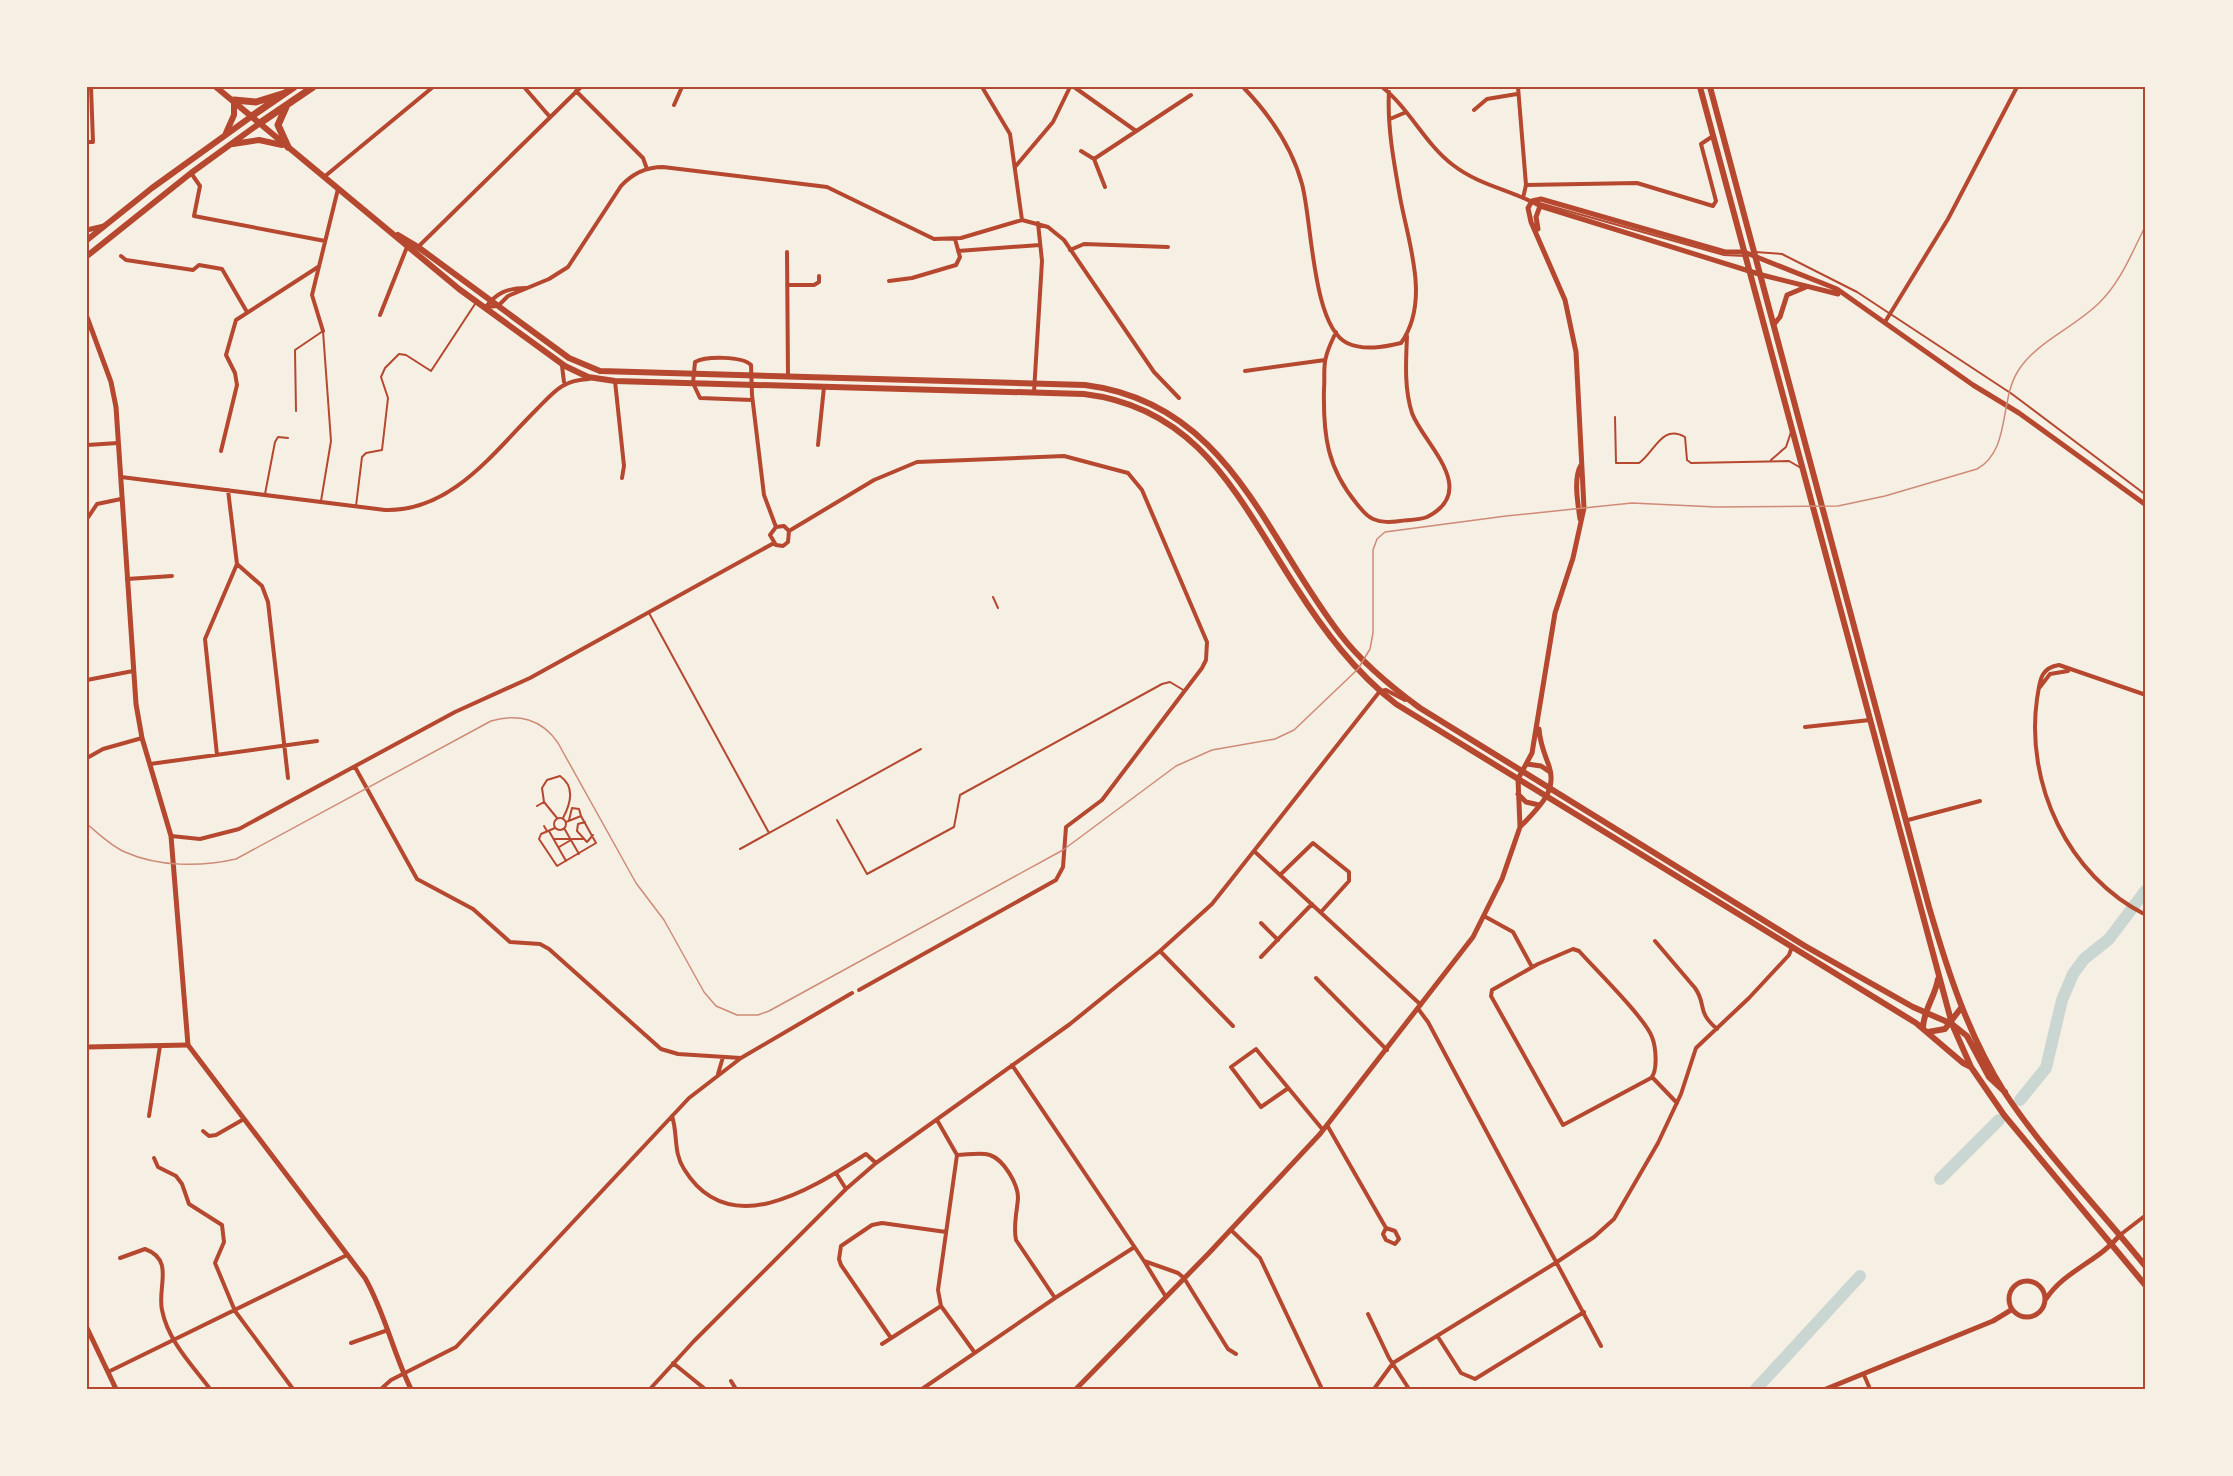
<svg xmlns="http://www.w3.org/2000/svg" width="2233" height="1476" font-family="'Work Sans',sans-serif">
  <style>
    .lines { fill: none; stroke-linecap: round; stroke-linejoin: round }
    .river { stroke: #c9d6d2; stroke-width: 12 }
    .service { stroke: #b5482f; stroke-width: 2 }
    .minor { stroke: #b5482f; stroke-width: 4 }
    .tertiary { stroke: #b5482f; stroke-width: 5 }
    .secondary { stroke: #b5482f; stroke-width: 5 }
    .primary { stroke: #b5482f; stroke-width: 6 }
    .trunk { stroke: #b5482f; stroke-width: 7 }
    .tram { stroke: #cf8b77; stroke-width: 1.5 }
    .neatline { fill: none; stroke: #b5482f; stroke-width: 2 }
  </style>
  <rect width="100%" height="100%" fill="#f6efe4"/>
  <g class="lines">
    <path class="river" d="M 2020,1100 L 2046,1068 L 2062,1000 L 2073,974 L 2084,959 L 2109,939 L 2146,890
      M 1940,1179 L 1999,1120
      M 1756,1389 L 1860,1276"/>
    <path class="service" d="M 1536,202 L 1724,255 L 1745,256
      M 1755,252 L 1782,254 L 1857,292 L 2012,394 L 2146,495
      M 296,411 L 295,350 L 323,331 L 331,441 L 321,501
      M 1615,417 L 1616,463 L 1639,463 C 1654,453 1662,423 1685,437 L 1687,460 L 1691,463 L 1789,461 L 1801,468
      M 1771,460 L 1786,447 L 1791,432
      M 265,494 L 275,442 L 278,437 L 288,438
      M 356,506 L 362,457 L 366,453 L 382,450 L 388,398 L 381,377 L 385,368 L 399,354 L 406,355 L 431,371 L 475,304
      M 993,597 L 998,608
      M 649,613 L 769,833
      M 537,806 L 544,802
      M554 824a6 6 0 1 1 12 0a6 6 0 1 1-12 0Z
      M 557,818 L 544,802 L 542,788 L 547,780 L 560,776 C 576,787 570,805 563,818
      M 569,820 L 572,808 L 579,809 L 581,816
      M 837,820 L 867,874 L 954,827 L 960,795 L 1162,684 L 1170,682 L 1185,691
      M 585,822 L 578,824 L 577,831 L 587,842 L 593,835
      M 544,826 L 547,831
      M 555,828 L 541,834 L 539,839 L 557,866 L 596,843 L 581,816 L 566,822
      M 564,828 L 579,854
      M 549,831 L 566,861
      M 554,839 L 583,839
      M 559,847 L 571,840
      M 740,849 L 921,749"/>
    <path class="minor" d="M 524,87 L 550,117
      M 982,87 L 1010,134 L 1022,220
      M 1074,87 L 1136,131
      M 1243,87 C 1269,114 1292,147 1302,184 C 1312,220 1312,326 1347,343 C 1364,351 1384,347 1401,343 C 1431,301 1408,242 1400,197 C 1394,163 1387,126 1389,92
      M 1382,87 C 1410,109 1425,144 1453,165 C 1480,186 1512,190 1540,206
      M 1518,87 L 1526,185 L 1523,198
      M 576,91 L 643,158 L 647,169
      M 674,105 L 682,87
      M 1474,110 L 1487,99 L 1517,94
      M 1390,119 L 1404,113
      M 87,142 L 93,142 L 91,87
      M 1081,151 L 1094,159
      M 1015,167 L 1053,122 L 1070,87
      M 191,173 L 200,186 L 194,216 L 325,241
      M 324,177 L 433,87
      M 1526,185 L 1637,183 L 1713,206 L 1716,201 L 1701,144 L 1713,136
      M 1105,187 L 1094,159 L 1191,95
      M 418,247 L 581,87
      M 1070,250 L 1084,244 L 1168,247
      M 958,251 L 1040,245
      M 787,252 L 788,376
      M 121,256 L 126,260 L 193,270 L 199,265 L 222,269 L 247,312
      M 889,281 L 912,278 L 956,265 L 960,257 L 955,239
      M 787,285 L 814,285 L 819,282 L 819,276
      M 486,307 L 498,306 L 508,296 L 549,279 L 568,267 L 621,186 C 632,174 647,167 663,167 L 827,187 L 934,239 L 961,238 L 1022,220 L 1048,227 L 1064,240 L 1154,372 L 1179,398
      M 485,308 C 496,293 507,288 526,288
      M 380,315 L 407,247
      M 1885,322 L 1948,219 L 2017,87
      M 323,331 L 312,295 L 338,189
      M 1336,332 C 1332,341 1328,348 1326,357 C 1323,367 1325,379 1324,389 C 1323,435 1327,468 1357,504 C 1362,510 1366,516 1373,519 C 1382,523 1391,522 1400,521 C 1408,520 1420,520 1427,517 C 1481,490 1422,442 1412,413 C 1404,388 1406,361 1407,336
      M 562,366 L 564,382
      M 1245,371 L 1325,360
      M 615,381 L 624,466 L 622,478
      M 1034,392 L 1042,261 L 1038,223
      M 752,400 L 700,398 L 693,383 L 695,362 C 706,356 742,356 751,365 L 752,395 L 764,495 L 776,527
      M 87,445 L 118,443
      M 818,445 L 824,387
      M 221,451 L 237,385 L 235,373 L 226,355 L 236,320 L 318,267
      M 121,477 L 385,510 C 451,512 493,453 536,410 C 554,392 562,380 589,379
      M 87,519 L 97,504 L 121,499
      M 776,527 L 770,535 L 776,545 L 783,546 L 788,542 L 789,531
      M 776,527 L 784,526 L 789,531
      M 789,531 L 874,480 L 917,462 L 1064,456 L 1128,473 L 1142,490 L 1207,642 L 1206,660 L 1202,668 L 1102,800 L 1066,827 L 1063,867 L 1056,880 L 859,990
      M 237,564 L 262,586 L 268,602 L 288,778
      M 127,579 L 172,576
      M 87,680 L 133,671
      M 2040,687 L 2050,674 L 2068,671
      M 2146,695 L 2059,665 C 2039,668 2040,683 2037,699 C 2025,784 2068,876 2146,915
      M 1805,727 L 1870,720
      M 217,755 L 205,639 L 237,564 L 228,490
      M 87,758 L 103,749 L 142,738
      M 150,764 L 317,741
      M 355,767 L 417,879 L 473,909 L 510,942 L 540,944 L 549,949 L 661,1049 L 678,1054 L 741,1058
      M 1908,820 L 1980,801
      M 171,836 L 200,839 L 239,829 L 455,712 L 530,678 L 774,543
      M 1254,851 L 1421,1005
      M 1280,875 L 1313,843 L 1349,872 L 1349,881 L 1321,912
      M 1484,916 L 1513,932 L 1532,967
      M 1261,923 L 1278,940
      M 1655,941 L 1695,988 C 1707,1005 1696,1011 1717,1029
      M 1573,949 L 1579,951 C 1595,969 1645,1018 1652,1037 C 1656,1047 1658,1071 1651,1078 L 1563,1125 L 1491,996 L 1492,990 L 1538,964 Z
      M 1160,951 L 1233,1026
      M 1261,957 L 1312,904
      M 1316,978 L 1387,1050
      M 1419,1010 L 1428,1022 L 1601,1346
      M 1012,1065 L 1144,1261
      M 718,1074 L 723,1057
      M 1652,1077 L 1677,1103
      M 1287,1089 L 1261,1107 L 1231,1067 L 1256,1049 L 1323,1130
      M 149,1116 L 160,1046
      M 672,1116 C 678,1134 673,1152 684,1169 C 730,1244 814,1187 866,1154 L 876,1163
      M 937,1120 L 957,1155 L 938,1290 L 941,1306 L 975,1353
      M 1327,1125 L 1386,1228 L 1383,1234 L 1386,1240 L 1395,1244 L 1399,1239 L 1395,1231 L 1386,1228
      M 203,1131 L 209,1136 L 216,1135 L 244,1119
      M 957,1155 C 967,1155 980,1152 990,1155 C 1004,1160 1018,1184 1018,1198 C 1017,1212 1013,1226 1016,1240 L 1055,1298
      M 154,1158 L 158,1167 L 176,1176 L 182,1184 L 189,1204 L 222,1225 L 224,1242 L 215,1263 L 235,1311 L 293,1389
      M 836,1173 L 846,1189
      M 1231,1230 L 1260,1258 L 1322,1389
      M 2120,1235 L 2146,1215
      M 120,1258 L 145,1249 C 175,1260 157,1287 162,1310 C 168,1341 192,1365 210,1389
      M 1166,1297 L 1144,1261 L 1178,1273 L 1184,1278 L 1228,1349 L 1236,1354
      M 1368,1314 L 1389,1358 L 1409,1389
      M 1438,1337 L 1461,1373 L 1475,1379 L 1584,1312
      M 891,1338 L 841,1265 L 839,1259 L 841,1246 L 872,1225 L 882,1223 L 946,1232
      M 351,1343 L 388,1330
      M 882,1344 L 941,1306
      M 673,1363 L 705,1389
      M 108,1372 L 347,1255
      M 1864,1375 L 1870,1389
      M 731,1381 L 736,1389
      M 381,1389 L 391,1380 L 456,1347 L 689,1098 L 741,1058 L 852,993
      M 650,1389 L 694,1341 L 846,1189 L 876,1163 L 1070,1024 L 1160,951 L 1212,904 L 1380,691 L 1386,690 L 1405,700
      M 922,1389 L 1055,1298 L 1133,1248
      M 1374,1389 L 1393,1363 L 1557,1262 L 1594,1237 L 1614,1219 L 1658,1143 L 1681,1094 L 1696,1048 L 1749,998 L 1789,955 L 1792,947"/>
    <path class="tertiary" d="M 87,1047 L 188,1045
      M2009 1299a18 18 0 1 1 36 0a18 18 0 1 1-36 0Z
      M 2046,1299 C 2064,1271 2099,1261 2120,1235
      M 1826,1389 L 1993,1321 L 2011,1310"/>
    <path class="secondary" d="M 1538,229 L 1536,217 L 1540,206 L 1762,275 L 1838,294
      M 87,230 L 104,226
      M 87,317 L 111,382 L 116,407 L 136,704 L 142,738 L 171,836 L 188,1045 L 365,1278 C 385,1313 393,1353 411,1389
      M 1775,323 L 1780,317 L 1787,295 L 1806,287
      M 1580,519 C 1578,504 1573,478 1581,465
      M 1527,764 L 1541,766 L 1550,772
      M 1518,794 L 1526,802 L 1539,805
      M 1520,827 C 1537,809 1558,792 1549,766 C 1544,752 1540,744 1539,729
      M 87,1328 L 116,1389
      M 1076,1389 L 1209,1253 L 1320,1134 L 1473,937 L 1502,879 L 1520,827 L 1518,779 L 1532,753 L 1555,613 L 1573,558 L 1584,508 L 1576,352 L 1565,300 L 1531,222 L 1528,208 L 1532,201 L 1541,199 L 1725,252 L 1744,252 L 1837,289 L 1973,385 L 2019,413 L 2146,505"/>
    <path class="primary" d="M 216,87 L 459,289 L 565,366 L 588,377 L 615,381 L 1084,394 C 1201,408 1239,500 1296,587 C 1324,631 1355,672 1396,704 L 1916,1023 L 1963,1063 L 1971,1067
      M 1700,87 L 1952,1024 L 1971,1067 L 2004,1115 L 2146,1286
      M 1710,87 L 1929,907 C 1948,972 1968,1035 2005,1093 C 2046,1155 2100,1209 2146,1267
      M 226,133 L 234,115 L 234,100
      M 233,144 L 259,140 L 282,145
      M 398,235 L 418,247 L 569,358 L 600,371 L 1085,385 C 1228,403 1263,534 1340,634 C 1362,663 1390,686 1420,708 L 1805,946 L 1913,1007 L 1952,1024 L 1967,1036 L 1989,1077 L 2005,1092
      M 87,240 L 152,188 L 252,116
      M 87,256 L 191,173 L 260,123
      M 1923,1027 C 1924,1009 1935,997 1938,979
      M 1928,1032 L 1945,1029 L 1961,1008"/>
    <path class="trunk" d="M 234,100 L 256,102 L 285,93
      M 286,107 L 278,125 L 288,147
      M 252,116 L 294,87
      M 260,123 L 313,87"/>
    <path class="tram" d="M 87,824 C 99,834 111,846 125,852 C 158,867 201,867 236,859 L 491,721 C 518,713 542,719 558,743 L 636,883 L 664,920 L 704,992 L 716,1006 L 737,1015 L 758,1015 L 769,1011 L 1063,850 L 1176,766 L 1212,750 L 1275,739 L 1294,730 L 1358,669 L 1370,649 L 1373,633 L 1373,550 L 1377,539 L 1385,532 L 1506,516 L 1632,503 L 1716,507 L 1838,506 L 1885,496 L 1977,469 C 2011,450 1999,401 2018,371 C 2037,341 2074,328 2099,303 C 2121,282 2132,252 2146,225"/>
  </g>
  <rect width="2233" height="1476" fill="none" stroke="#f6efe4" stroke-width="177"/>
  <rect x="88" y="88" width="2056" height="1300" class="neatline"/>
</svg>
